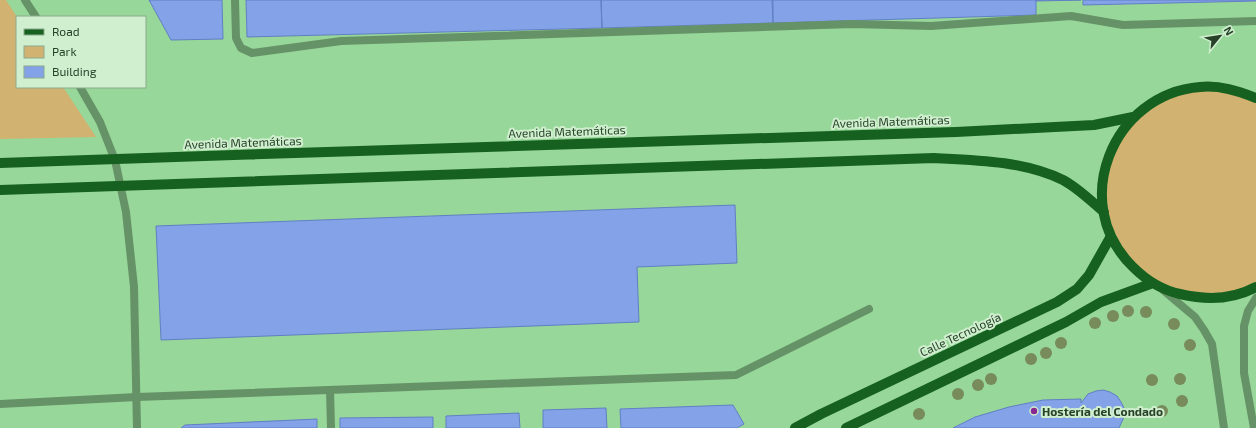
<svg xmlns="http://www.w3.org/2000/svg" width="1256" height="428" font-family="'Exo 2',sans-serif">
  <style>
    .green { fill: #d2b270 }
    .building { fill: #83a2e8; stroke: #617fc3 }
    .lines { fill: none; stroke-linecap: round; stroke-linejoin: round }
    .service { stroke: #669267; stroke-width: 8 }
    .minor { stroke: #669267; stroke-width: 8 }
    .tertiary { stroke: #669267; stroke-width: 8 }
    .primary { stroke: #166120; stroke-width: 10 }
    .tree { fill: #788b5a }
    .poi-dot { fill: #8a2891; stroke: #cfefcf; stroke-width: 1.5 }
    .labels { text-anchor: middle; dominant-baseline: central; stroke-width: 4; stroke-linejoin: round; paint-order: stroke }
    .street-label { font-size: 12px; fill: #284229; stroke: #cfefcf }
    .poi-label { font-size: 12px; font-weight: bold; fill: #284229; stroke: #cfefcf; text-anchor: start }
  </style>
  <rect width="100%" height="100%" fill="#97d799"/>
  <path class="green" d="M 0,0 L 6,0 L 17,17 L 17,87 L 63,87 L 96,137 L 0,139 Z
    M 1201,87 L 1256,98 L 1256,287 L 1232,296 L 1175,293 L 1129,263 L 1104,212 L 1110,151 L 1148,105 Z"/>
  <path class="building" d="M 149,0 L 222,0 L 223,39 L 171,40 Z
    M 246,0 L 601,0 L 602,28 L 247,37 Z
    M 601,0 L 773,0 L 773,23 L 602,28 Z
    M 772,0 L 1036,0 L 1036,15 L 773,23 Z
    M 1036,0 L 1081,0 L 1036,1 Z
    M 1083,0 L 1256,0 L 1256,1 L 1083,5 Z
    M 735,205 L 737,263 L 637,267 L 639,322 L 161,340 L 156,226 Z
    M 1103,390 L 1110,392 L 1117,396 L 1121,402 L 1124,408 L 1124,417 L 1119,428 L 953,428 L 975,417 L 1009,407 L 1043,400 L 1081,399 L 1081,403 L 1088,394 L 1096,391 Z
    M 733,405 L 744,424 L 737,428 L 621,428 L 620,409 Z
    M 606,408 L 607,428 L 543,428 L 543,410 Z
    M 519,413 L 520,428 L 446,428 L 446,416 Z
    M 433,417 L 433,428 L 340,428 L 340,418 Z
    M 317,419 L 317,428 L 181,428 L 185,425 Z"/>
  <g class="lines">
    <path class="service" d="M 235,0 L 236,38 L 241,48 L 252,53 L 341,41 L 852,24 L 931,26 L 1071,16 L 1123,25 L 1256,21
      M 330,390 L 331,428"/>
    <path class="minor" d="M 0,404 L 137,397 L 736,375 L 869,309"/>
    <path class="tertiary" d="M 25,0 L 36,17
      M 80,87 L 100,122 L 115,160 L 126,212 L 134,287 L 137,428
      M 1163,290 L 1195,317 L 1204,330 L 1212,344 L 1224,428
      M 1254,428 L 1244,373 L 1244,326 L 1248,311 L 1256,298"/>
    <path class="primary" d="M 1256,98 C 1238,91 1220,85 1200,87 C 1112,94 1068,204 1133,267 C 1146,280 1162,290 1180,294 C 1205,300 1232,300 1256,287
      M 0,163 L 263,154 L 956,132 L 1094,125 L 1133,117
      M 0,190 L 934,158 C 976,160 1025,161 1063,180 C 1078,188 1091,201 1104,212
      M 795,428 L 821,414 L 1057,302 L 1077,289 L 1089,275 L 1111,236
      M 846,428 L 1066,322 L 1101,302 L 1153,283"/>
  </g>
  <g class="tree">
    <circle cx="1128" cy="311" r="6"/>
    <circle cx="1146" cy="312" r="6"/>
    <circle cx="1113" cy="316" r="6"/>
    <circle cx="1095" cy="323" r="6"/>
    <circle cx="1174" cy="324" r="6"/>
    <circle cx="1061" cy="343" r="6"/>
    <circle cx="1190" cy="345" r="6"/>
    <circle cx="1046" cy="353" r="6"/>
    <circle cx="1031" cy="359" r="6"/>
    <circle cx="991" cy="379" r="6"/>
    <circle cx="1180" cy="379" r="6"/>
    <circle cx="1152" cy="380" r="6"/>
    <circle cx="978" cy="385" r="6"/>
    <circle cx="958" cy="394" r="6"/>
    <circle cx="1182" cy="401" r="6"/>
    <circle cx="1162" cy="411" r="6"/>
    <circle cx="919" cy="414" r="6"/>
  </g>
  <circle class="poi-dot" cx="1034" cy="411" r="4"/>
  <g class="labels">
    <g class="street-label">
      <text transform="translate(891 121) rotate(-2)">Avenida Matemáticas</text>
      <text transform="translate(567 131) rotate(-2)">Avenida Matemáticas</text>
      <text transform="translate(243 142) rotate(-2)">Avenida Matemáticas</text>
      <text transform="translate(960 334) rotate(-25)">Calle Tecnología</text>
    </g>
    <g class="poi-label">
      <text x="1042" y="411">Hostería del Condado</text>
    </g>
  </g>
  <rect x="16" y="16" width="130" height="72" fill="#cfefcf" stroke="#8caa8d"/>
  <rect x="24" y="29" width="20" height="6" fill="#166120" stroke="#8caa8d"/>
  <text x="52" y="36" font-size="12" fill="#284229">Road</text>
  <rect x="24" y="46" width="20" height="12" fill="#d2b270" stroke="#8caa8d"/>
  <text x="52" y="56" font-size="12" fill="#284229">Park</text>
  <rect x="24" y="66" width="20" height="12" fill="#83a2e8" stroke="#8caa8d"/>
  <text x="52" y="76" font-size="12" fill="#284229">Building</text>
  <g transform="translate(1220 36) rotate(60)" stroke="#cfefcf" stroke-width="3" paint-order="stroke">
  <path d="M0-3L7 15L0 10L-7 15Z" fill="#284229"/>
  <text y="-6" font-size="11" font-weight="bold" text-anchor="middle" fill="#284229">N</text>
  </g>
</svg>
